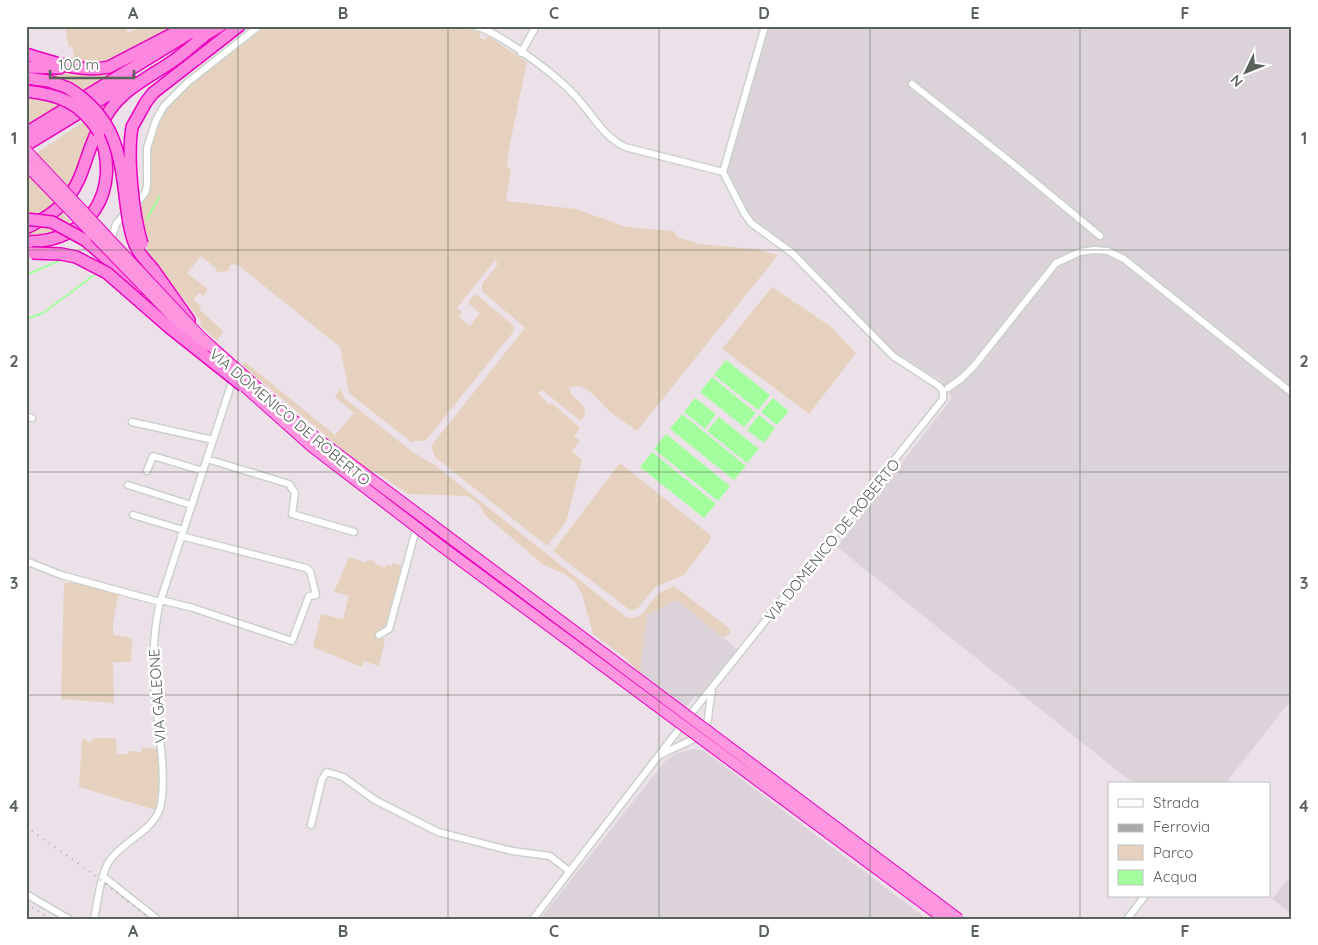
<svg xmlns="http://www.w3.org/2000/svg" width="1318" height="945" font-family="Quicksand,sans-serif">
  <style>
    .industrial { fill: #dbd3d9 }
    .green { fill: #e5d1bd }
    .water { fill: #a3ff9e }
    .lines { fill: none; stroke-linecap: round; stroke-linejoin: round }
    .stream { stroke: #a3ff9e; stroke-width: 2 }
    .minor-casing { stroke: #cad1cb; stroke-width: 9 }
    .motorway-casing { stroke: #ed00be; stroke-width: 14 }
    .minor { stroke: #fff; stroke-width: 6 }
    .motorway { stroke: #fd87df; stroke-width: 11 }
    .rail { stroke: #a7aaa8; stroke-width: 2; stroke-dasharray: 1 6; stroke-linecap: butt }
    .trunk-bridge-casing { stroke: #ed00be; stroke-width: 12; stroke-linecap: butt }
    .motorway-bridge-casing { stroke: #ed00be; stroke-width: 14; stroke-linecap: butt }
    .trunk-bridge { stroke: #fe95df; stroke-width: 10 }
    .motorway-bridge { stroke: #fd87df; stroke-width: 11 }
    .grid { fill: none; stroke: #59625a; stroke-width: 1; stroke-opacity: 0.55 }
    .labels { text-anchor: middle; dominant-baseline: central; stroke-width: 5; stroke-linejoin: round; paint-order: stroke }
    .street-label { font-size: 15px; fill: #59625a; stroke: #fff }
    .neatline { fill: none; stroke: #59625a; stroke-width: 2 }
    .grid-label { font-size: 16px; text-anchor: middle; font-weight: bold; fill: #59625a }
  </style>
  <rect width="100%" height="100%" fill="#ede1e9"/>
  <path class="industrial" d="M 768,26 L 1292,26 L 1292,699 L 1225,784 L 1134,784 L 837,547 L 952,398 L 939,379 L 916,368 L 899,356 L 779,239 L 758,225 L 745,210 L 725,170 Z
    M 677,600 L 738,650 L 700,698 L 695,696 L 686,707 L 640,673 L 647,615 Z
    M 693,749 L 703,750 L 927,919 L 540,919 L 666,760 L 675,754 Z
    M 1292,874 L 1292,914 L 1272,899 Z"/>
  <path class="green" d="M 65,26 L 124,26 L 128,33 L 142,26 L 185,26 L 101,65 L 55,60 L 74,57 L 72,47 L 69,47 Z
    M 267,26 L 460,26 L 480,33 L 480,38 L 484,40 L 488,36 L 527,62 L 508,153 L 507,167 L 511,169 L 506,201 L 576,209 L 626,227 L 674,231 L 677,237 L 699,244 L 755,249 L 778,255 L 637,431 C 627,423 614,416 605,407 C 597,398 583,381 569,388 L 572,395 L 584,407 L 585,415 L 581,421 L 542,390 L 538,393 L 549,405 L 552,403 L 580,428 L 574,436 L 580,441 L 572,451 L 582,460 L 566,522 L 547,546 L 435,457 L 431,446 L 525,328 L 482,291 L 482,284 L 498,264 L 495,260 L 457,308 L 462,312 L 459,317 L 470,326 L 480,313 L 468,303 L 474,295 L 477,295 L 513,325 L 514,331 L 426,440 L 411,442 L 349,393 L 340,347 L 238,265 L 231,264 L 228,271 L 216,272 L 217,269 L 201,256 L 187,273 L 208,289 L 203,296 L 199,293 L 193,300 L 201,306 L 199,309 L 223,331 L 217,341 L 200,325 L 201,321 L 150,256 L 143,236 L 140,207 L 149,194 L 151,183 L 150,154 L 156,132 L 166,111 L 180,93 Z
    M 110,68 L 110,74 L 26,125 L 26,70 L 79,71 Z
    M 108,102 C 88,136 80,175 56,206 L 74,225 L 56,234 L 26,240 L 26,160 L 85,121 Z
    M 772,287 L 830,326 L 856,353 L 809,414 L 722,349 Z
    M 244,361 L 335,435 L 354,413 L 335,397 L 341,388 L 344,398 L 414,453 L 436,466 L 626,617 C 643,621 646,607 656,596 C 661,591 668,589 674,586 L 730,629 L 730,633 L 723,638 L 677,600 L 647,615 L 640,673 L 624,657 L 593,634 L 582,594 L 575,582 L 565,574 L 542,564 L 485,515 L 480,506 L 468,496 L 408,494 L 374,471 L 369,472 L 243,366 Z
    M 620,463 L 710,535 L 711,539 L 684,575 L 655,587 L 638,608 L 631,611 L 553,551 Z
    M 349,557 L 366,563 L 368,560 L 375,561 L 375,564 L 385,568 L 386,565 L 392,566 L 392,563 L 402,566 L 385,629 L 383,633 L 378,632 L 376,636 L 385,639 L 379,666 L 364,661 L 362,667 L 313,647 L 321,614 L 343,619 L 349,596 L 334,592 Z
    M 75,580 L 119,592 L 113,623 L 113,635 L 132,638 L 131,662 L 113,662 L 114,703 L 61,699 L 64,583 L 73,583 Z
    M 95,738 L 116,738 L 117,754 L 128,754 L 128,751 L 141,752 L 142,747 L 158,749 L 160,765 L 156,810 L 79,787 L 82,739 L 86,739 L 89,743 Z"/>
  <path class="water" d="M 726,360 L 770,395 L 758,410 L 714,375 Z
    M 712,377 L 756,413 L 744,427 L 700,392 Z
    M 695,398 L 716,414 L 705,429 L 684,412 Z
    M 773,398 L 789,411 L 777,425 L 761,412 Z
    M 682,414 L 746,466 L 734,480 L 670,429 Z
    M 759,415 L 775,428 L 764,443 L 747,430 Z
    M 719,417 L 759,449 L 747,463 L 707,431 Z
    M 666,434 L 730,486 L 718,501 L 654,449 Z
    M 652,452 L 716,504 L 704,518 L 640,467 Z"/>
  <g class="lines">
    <path class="stream" d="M 147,219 L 159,197
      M 26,275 L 63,259
      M 26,319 L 43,313 L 97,273"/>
    <defs>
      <path id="minor" d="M 475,26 C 503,34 559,77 578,99 C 594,117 603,136 625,147 L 723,172
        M 521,53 L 536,26
        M 912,84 L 1007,159 L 1100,236
        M 723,172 L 765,26
        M 135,205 L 145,193 L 147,186 L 147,148 L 156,120 L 164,106 L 188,82 L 259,26
        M 111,241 L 116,224 L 127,211
        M 948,388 L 962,378 L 974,366 L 1056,263 L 1080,252 L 1094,250 L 1108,251 L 1124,259 L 1292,393
        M 26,416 L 32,418
        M 132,422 L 213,440
        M 325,450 L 483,568
        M 207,459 L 289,484 L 295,493 L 292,514 L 354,532
        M 147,471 L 153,456 L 203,471
        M 128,485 L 191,505
        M 133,515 L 183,530
        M 26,561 L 61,575 L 160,602
        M 161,600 L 193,608 L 292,641 L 309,596 L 316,595 L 310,571 L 306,568 L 181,536
        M 379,635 L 389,629 L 417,526
        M 662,754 C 678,745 704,740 708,719 C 709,709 710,700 712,691
        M 311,825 L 322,779 L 327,772 L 343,777 L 375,800 L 438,832 L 512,851 L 550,856 L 569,871
        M 104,877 L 157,919
        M 26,894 L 69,919
        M 94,919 C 98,901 100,875 110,860 C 123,841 153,831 160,808 C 167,781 159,733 156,705 C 152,670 152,636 160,602 L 234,376
        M 533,919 L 686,720 L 943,399 L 943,391 L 939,386 L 893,356 L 792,253 L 751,223 L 744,213 L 723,172
        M 1127,919 L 1145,896"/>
      <path id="motorway" d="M 198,39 L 220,26
        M 26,54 C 54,62 80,73 109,67 L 184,28
        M 26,67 L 60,68
        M 26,78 L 49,81 L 68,88
        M 132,127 L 146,102 L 153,93 L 239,26
        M 26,133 L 201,26
        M 26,145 L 131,81
        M 26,228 C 95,196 74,160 110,110 C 125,88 151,76 173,61 C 183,54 193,45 203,37
        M 85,240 L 141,288
        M 26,242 C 91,242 122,190 99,132
        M 153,269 L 189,320"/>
    </defs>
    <use href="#minor" class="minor-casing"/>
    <use href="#motorway" class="motorway-casing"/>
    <use href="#minor" class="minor"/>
    <use href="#motorway" class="motorway"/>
    <path class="rail" d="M 26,827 L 93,874 L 150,919
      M 26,904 L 51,919
      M 26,917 L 29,919"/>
    <defs>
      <path id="trunk-bridge" d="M 26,150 L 202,338 L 298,424 L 959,919
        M 26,165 L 203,348
        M 237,380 L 312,447 L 441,546 L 944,919"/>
      <path id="motorway-bridge" d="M 68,88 C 115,117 120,152 126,203 C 128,218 130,234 136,247 C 140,255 147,262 153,269
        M 26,91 C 60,95 80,102 99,132
        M 132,127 C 127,157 133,215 142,244
        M 26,219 L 52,222 L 85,240
        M 32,253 L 61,254 L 76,257 L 107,273 L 170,328 L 243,386"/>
    </defs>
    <use href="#trunk-bridge" class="trunk-bridge-casing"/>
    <use href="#motorway-bridge" class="motorway-bridge-casing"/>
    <use href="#trunk-bridge" class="trunk-bridge"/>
    <use href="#motorway-bridge" class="motorway-bridge"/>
  </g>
  <path class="grid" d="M 238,26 L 238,919M 448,26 L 448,919M 659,26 L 659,919M 870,26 L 870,919M 1080,26 L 1080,919M 26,250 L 1292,250M 26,472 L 1292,472M 26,695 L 1292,695"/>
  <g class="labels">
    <g class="street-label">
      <text transform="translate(290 417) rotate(40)">VIA DOMENICO DE ROBERTO</text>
      <text transform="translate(832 540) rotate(-51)">VIA DOMENICO DE ROBERTO</text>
      <text transform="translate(157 696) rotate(-94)">VIA GALEONE</text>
    </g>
  </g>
  <rect width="1318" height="945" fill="none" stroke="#ffffff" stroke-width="55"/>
  <rect x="1108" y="782" width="162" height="115" fill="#ffffff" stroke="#bdc0bd"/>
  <rect x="1118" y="799" width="25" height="8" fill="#ffffff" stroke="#bdc0bd"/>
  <text x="1153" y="808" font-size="15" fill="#59625a">Strada</text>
  <rect x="1118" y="824" width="25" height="8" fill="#a7aaa8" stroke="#bdc0bd"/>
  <text x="1153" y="832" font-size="15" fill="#59625a">Ferrovia</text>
  <rect x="1118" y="845" width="25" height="15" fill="#e5d1bd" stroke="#bdc0bd"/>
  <text x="1153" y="858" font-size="15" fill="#59625a">Parco</text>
  <rect x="1118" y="870" width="25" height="15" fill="#a3ff9e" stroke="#bdc0bd"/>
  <text x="1153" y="882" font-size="15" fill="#59625a">Acqua</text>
  <g transform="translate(1246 72) rotate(227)" stroke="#ffffff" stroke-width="4" paint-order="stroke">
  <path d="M0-4L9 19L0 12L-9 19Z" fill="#59625a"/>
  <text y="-8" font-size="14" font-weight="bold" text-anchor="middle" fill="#59625a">N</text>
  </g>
  <path d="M50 70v8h84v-8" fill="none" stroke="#59625a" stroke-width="2.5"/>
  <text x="58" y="70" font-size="15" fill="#59625a" stroke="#ffffff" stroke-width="4" paint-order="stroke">100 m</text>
  <rect x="28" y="28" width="1262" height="890" class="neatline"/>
  <g class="grid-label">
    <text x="133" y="19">A</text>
    <text x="343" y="19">B</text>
    <text x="554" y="19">C</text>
    <text x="764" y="19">D</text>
    <text x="975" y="19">E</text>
    <text x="1185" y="19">F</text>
    <text x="14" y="144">1</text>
    <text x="1304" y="144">1</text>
    <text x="14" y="367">2</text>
    <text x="1304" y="367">2</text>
    <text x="14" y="589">3</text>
    <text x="1304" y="589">3</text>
    <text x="14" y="812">4</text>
    <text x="1304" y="812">4</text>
    <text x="133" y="937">A</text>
    <text x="343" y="937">B</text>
    <text x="554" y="937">C</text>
    <text x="764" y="937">D</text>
    <text x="975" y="937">E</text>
    <text x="1185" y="937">F</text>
  </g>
</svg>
